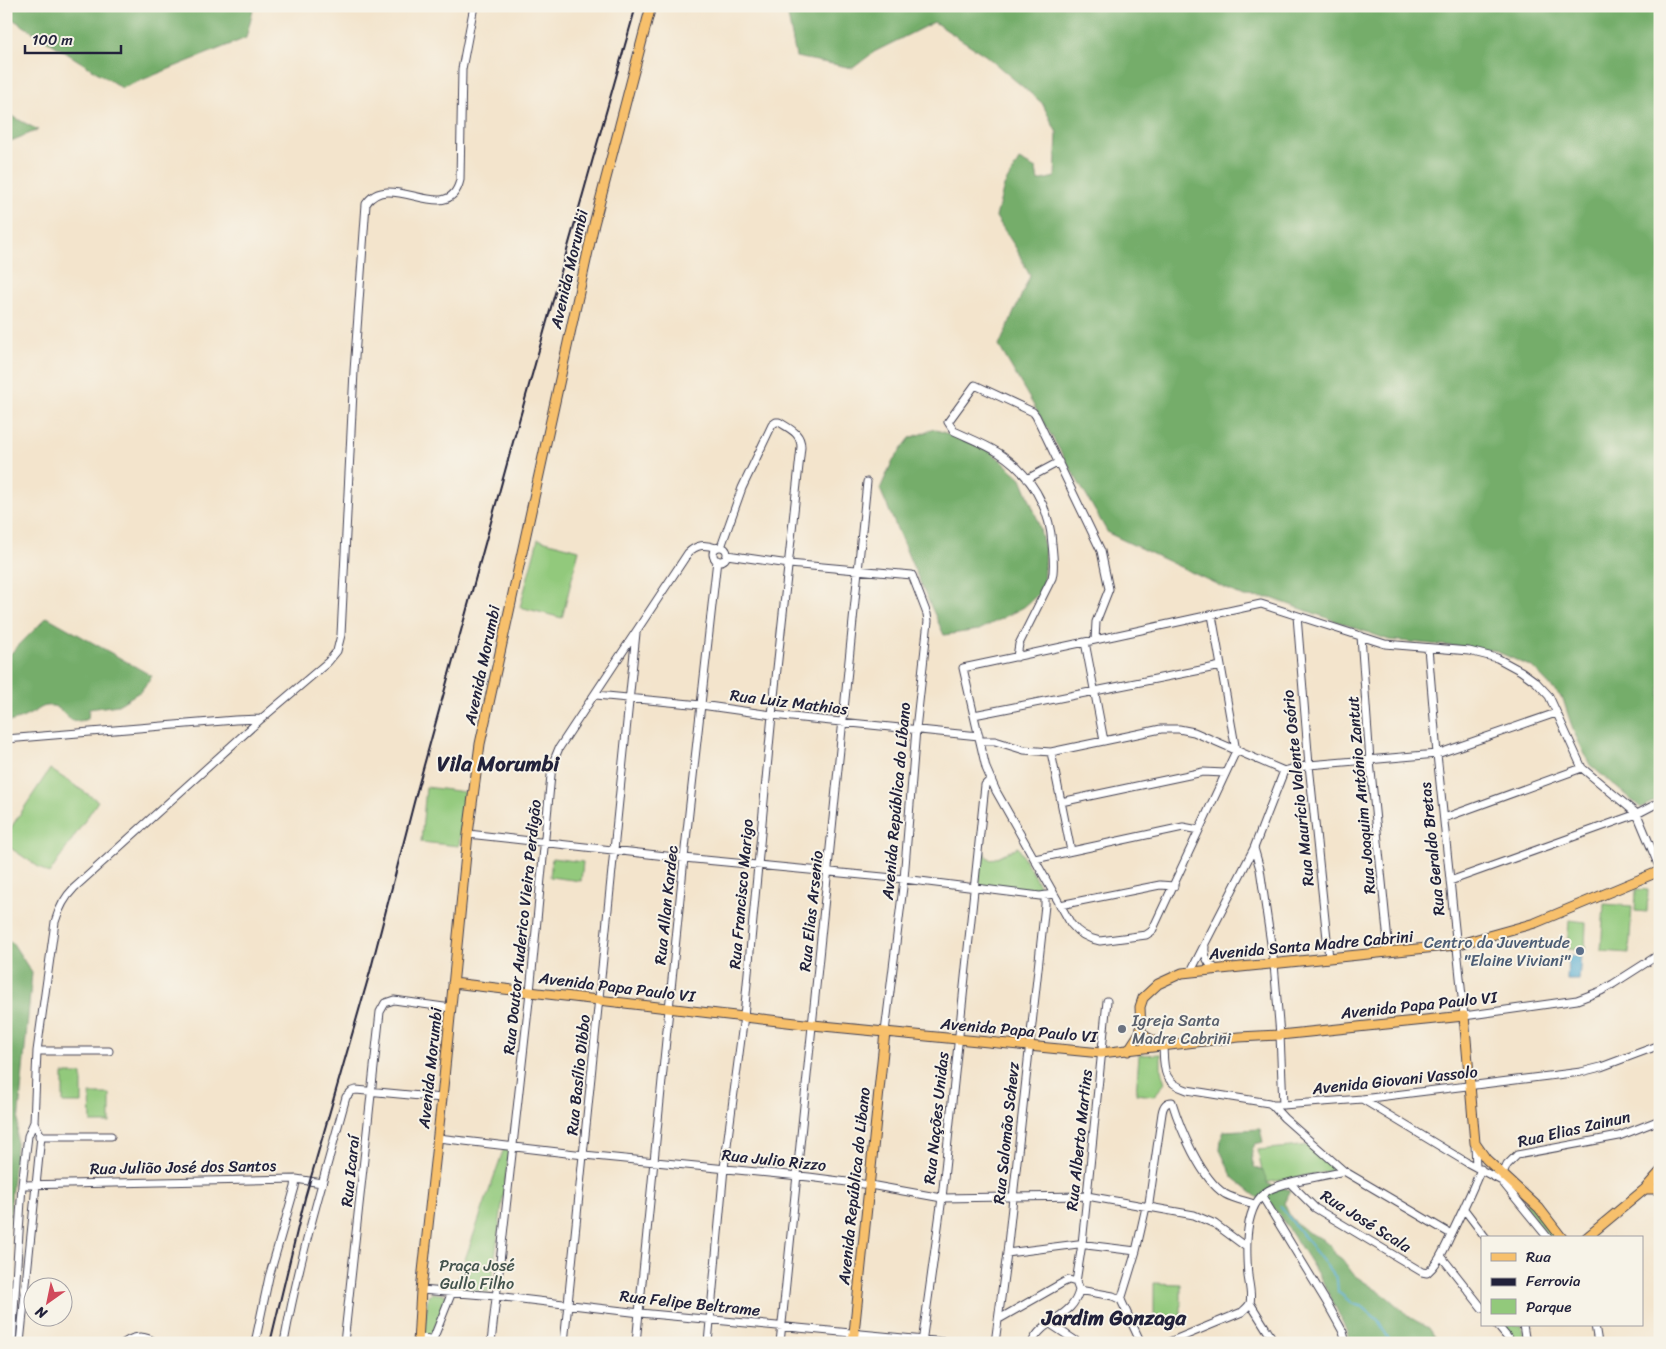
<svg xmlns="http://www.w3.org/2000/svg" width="1666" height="1349" font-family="Sriracha,sans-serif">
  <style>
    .green { fill: #92c97b; stroke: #5a765b }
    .forest { fill: #75ad6b; stroke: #4c6853 }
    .water { fill: #54acd1; stroke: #3b6786 }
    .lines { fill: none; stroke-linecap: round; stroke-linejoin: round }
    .stream { stroke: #54acd1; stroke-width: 2 }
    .minor-casing { stroke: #413f51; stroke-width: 9 }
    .major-casing { stroke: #413f51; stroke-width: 11 }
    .minor { stroke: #fff; stroke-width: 7 }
    .major { stroke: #f7c06c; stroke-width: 9 }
    .rail { stroke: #22223b; stroke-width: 2 }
    .service-dot { fill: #5c6f8a; stroke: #f7f3e8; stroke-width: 2 }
    .worship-dot { fill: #6b7280; stroke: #f7f3e8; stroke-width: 2 }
    .labels { text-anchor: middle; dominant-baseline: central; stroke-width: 4; stroke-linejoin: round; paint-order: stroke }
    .street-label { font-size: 16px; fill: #22223b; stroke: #f7f3e8 }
    .service-label { font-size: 16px; fill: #4e5e75; stroke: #f7f3e8; text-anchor: end }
    .worship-label { font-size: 16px; fill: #5b616d; stroke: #f7f3e8; text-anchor: start }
    .park-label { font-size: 16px; fill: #44544e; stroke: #f7f3e8 }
    .district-label { font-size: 21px; font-weight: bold; fill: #22223b; stroke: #f7f3e8 }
  </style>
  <rect width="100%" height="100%" fill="#f7f3e8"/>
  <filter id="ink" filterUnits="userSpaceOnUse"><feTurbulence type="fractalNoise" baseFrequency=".02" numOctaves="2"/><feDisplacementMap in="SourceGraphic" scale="10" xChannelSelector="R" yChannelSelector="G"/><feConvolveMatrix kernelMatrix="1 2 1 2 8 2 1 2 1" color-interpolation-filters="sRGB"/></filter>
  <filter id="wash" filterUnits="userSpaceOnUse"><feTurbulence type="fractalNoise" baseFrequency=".0096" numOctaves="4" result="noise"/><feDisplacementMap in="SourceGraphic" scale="20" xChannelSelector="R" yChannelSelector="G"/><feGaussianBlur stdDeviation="1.12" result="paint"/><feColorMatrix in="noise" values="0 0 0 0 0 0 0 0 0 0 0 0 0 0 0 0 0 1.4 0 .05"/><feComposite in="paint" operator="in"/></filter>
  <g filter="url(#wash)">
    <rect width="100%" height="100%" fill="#f3e4cc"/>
    <path class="green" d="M 538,539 L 579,550 L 562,618 L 520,607 Z
      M 50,769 L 98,801 L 49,874 L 6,845 L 6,835 Z
      M 426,787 L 465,792 L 459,846 L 421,842 Z
      M 1018,847 L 1044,894 L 978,886 L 982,852 L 985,853 L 986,856 L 991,860 Z
      M 552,858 L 583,862 L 581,881 L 550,877 Z
      M 1636,889 L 1648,890 L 1647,912 L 1635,911 Z
      M 1604,904 L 1632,906 L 1629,953 L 1601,951 Z
      M 1569,920 L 1586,922 L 1585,951 L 1567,949 Z
      M 1161,1054 L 1161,1070 L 1165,1083 L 1154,1096 L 1136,1094 L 1139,1055 Z
      M 63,1074 L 82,1074 L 82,1103 L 63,1103 Z
      M 90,1094 L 110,1094 L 110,1123 L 91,1123 Z
      M 1311,1145 L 1333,1166 L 1332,1171 L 1264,1183 L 1258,1150 Z
      M 504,1148 L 509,1152 L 491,1288 L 488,1292 L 455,1288 Z
      M 1528,1202 L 1559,1238 L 1550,1238 L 1527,1208 L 1525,1205 Z
      M 1154,1283 L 1181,1284 L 1181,1326 L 1154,1326 Z
      M 432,1293 L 449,1295 L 431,1336 L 424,1335 L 428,1295 Z
      M 1502,1325 L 1522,1325 L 1524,1343 L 1518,1343 Z"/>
    <path class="forest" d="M 6,6 L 254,6 L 246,38 L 122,88 L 6,15 Z
      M 786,6 L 1660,6 L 1660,798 L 1641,808 L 1590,765 L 1573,730 L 1563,699 L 1532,667 L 1493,650 L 1389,640 L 1271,598 L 1244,597 L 1108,533 L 999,346 L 1030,276 L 1016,248 L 996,217 L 1004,186 L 1019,160 L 1036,169 L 1038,181 L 1055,177 L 1057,133 L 1042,103 L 985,55 L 934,22 L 874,52 L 853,68 L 796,57 Z
      M 6,113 L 38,130 L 6,143 Z
      M 934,429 L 987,448 L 1021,478 L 1037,518 L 1045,549 L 1043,590 L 1024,607 L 979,630 L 944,635 L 915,571 L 880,489 L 893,460 L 910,438 Z
      M 47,617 L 152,676 L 141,691 L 118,705 L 89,709 L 88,719 C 62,728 66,703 47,706 C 43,706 39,709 36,711 C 26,716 18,721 6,722 L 6,658 Z
      M 6,942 L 12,942 L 32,973 L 6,1254 Z
      M 1260,1129 L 1263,1142 L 1255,1144 C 1250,1154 1251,1158 1255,1168 L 1263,1171 L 1268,1184 L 1291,1190 L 1284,1203 L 1290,1216 L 1297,1224 L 1309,1233 L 1323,1239 L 1331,1246 L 1335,1254 L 1342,1259 L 1354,1275 L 1387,1297 L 1411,1318 L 1429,1328 L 1439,1343 L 1351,1343 C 1331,1289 1299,1243 1266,1197 L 1258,1198 L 1233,1178 L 1220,1150 L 1221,1139 L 1224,1131 Z"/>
    <path class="water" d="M 1568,955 L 1581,956 L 1579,980 L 1567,980 Z"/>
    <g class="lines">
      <path class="stream" d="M 1280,1206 L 1337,1279 L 1338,1292 L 1353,1304 L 1363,1307 L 1378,1320 L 1391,1343"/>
    </g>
  </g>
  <g filter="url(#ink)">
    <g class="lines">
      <defs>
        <path id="minor" d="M 1027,479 L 1059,462
          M713 554a7 7 0 1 1 14 0a7 7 0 1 1-14 0Z
          M 727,555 L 789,564 L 912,575 L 927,614 L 928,621 L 916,729 L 904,879 L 885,1032
          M 1212,615 L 1236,751 L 1152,931 L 1146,935 L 1100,941 C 1089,939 1078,933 1071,924 L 996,791 L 986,768 L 963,668 L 1085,642 L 1095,640 L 1261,604 L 1385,644 L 1469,651 L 1497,658 L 1521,671 L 1536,682 L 1549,696 L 1582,768 L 1637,814 L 1660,869
          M 1297,616 L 1309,765 L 1329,958
          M 1361,636 L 1370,761 L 1389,952
          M 1085,642 L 1104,741
          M 1428,648 L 1437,754 L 1464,1016 L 1577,1000 L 1601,991 L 1613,984 L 1660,954
          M 1017,657 L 1019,644 L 1052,578 C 1055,567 1053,555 1052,544 C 1050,507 1030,473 999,453 C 985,444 969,438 954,431 L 948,422 L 975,385 L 1033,412 L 1036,416 L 1101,551 L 1109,589 L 1096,622 L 1095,640
          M 596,695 L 701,705 L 772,715 L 979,736
          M 974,715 L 1221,666
          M 6,739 L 235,720 L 261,719
          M 980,741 L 995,741 L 1024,750 L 1051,752 L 1161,729 L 1179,729 L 1194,732 L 1284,771 L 1309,765 L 1437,754 L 1556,713
          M 1051,752 L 1071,851
          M 1061,802 L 1203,772 L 1225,773
          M 1444,818 L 1582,768
          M 468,834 L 684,858 L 904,879 L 1040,896 L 1054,894
          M 1254,848 L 1260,869 L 1274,964 L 1280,1035 L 1283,1105
          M 1035,859 L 1183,827 L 1199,830
          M 1450,881 L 1637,814 L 1660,802
          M 1060,905 L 1160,885 L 1174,886
          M 1205,947 C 1204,956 1208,965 1217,969
          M 1191,971 L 1254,848 L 1284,771
          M 1163,1045 C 1164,1069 1162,1082 1187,1090 L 1269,1103 L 1272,1105 L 1283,1105 L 1362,1099 L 1581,1072 L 1601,1067 L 1660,1045
          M 37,1051 L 109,1051
          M 1362,1099 L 1466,1162 L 1513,1187
          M 1272,1105 L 1284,1118 L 1344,1171 L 1451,1234
          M 39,1136 L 111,1136
          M 438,1138 L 584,1155 L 809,1177 L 870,1185 L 942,1198 L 1087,1196 L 1194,1215 L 1215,1224 L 1246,1247
          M 1475,1144 L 1476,1167
          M 1503,1174 L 1507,1165 L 1517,1155 L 1619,1136 L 1660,1120
          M 296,1179 L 322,1183
          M 1290,1183 L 1315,1208 L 1422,1272 L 1427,1273 C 1439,1263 1445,1247 1452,1233 C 1462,1212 1472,1191 1481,1169
          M 1504,1184 L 1548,1238
          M 22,1185 L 296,1179 L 295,1187 L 269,1277 L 255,1343
          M 1262,1196 L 1327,1303 L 1343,1332 L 1346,1343
          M 1464,1209 L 1486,1238
          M 1007,1253 L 1078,1244 L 1136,1251
          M 1441,1256 L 1482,1308
          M 1076,1282 L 1082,1244 L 1107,1001
          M 421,1290 L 496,1296 L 640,1313 L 956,1343
          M 1079,1290 L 1113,1296 L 1121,1300
          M 1250,1303 L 1275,1343
          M 999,1319 L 1064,1282 L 1069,1280 L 1076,1282 L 1079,1290
          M 1049,1323 L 1079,1343
          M 1497,1325 L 1512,1343
          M 1523,1325 L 1526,1343
          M 1595,1325 L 1598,1343
          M 418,1338 L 431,1339 L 434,1337 L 452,1292
          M 12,1343 L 22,1185 L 28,1136 L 34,1122 L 37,1051 L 55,922 C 59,908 64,898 74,888 L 261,719 L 328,662 L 337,651 L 341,635 L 354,371 L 366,204 C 389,168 449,229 460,180 L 462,69 L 474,6
          M 20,1343 L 41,1136 L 34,1122
          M 124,1343 C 135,1335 145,1335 156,1343
          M 284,1343 C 299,1259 324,1178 346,1097 L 352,1091 L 356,1090 L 442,1098
          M 344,1343 L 380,1012 L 385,1003 L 394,1000 L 451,1008
          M 491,1343 L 530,992 L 552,765 L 559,748 L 688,553 C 697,544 705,544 716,548
          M 564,1343 L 636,633
          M 636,1343 L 684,858 L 717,560
          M 708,1343 L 724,1168 L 744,1016 L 772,715 L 801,447 C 801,433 790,429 779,422 L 776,422 L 772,425 L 742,488 L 721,547
          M 780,1343 L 867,482
          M 922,1343 L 942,1198 L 985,785 L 991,779
          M 995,1343 L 1007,1253 L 1045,905 L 1045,896
          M 1032,1343 C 1042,1319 1074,1317 1079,1290
          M 1141,1343 L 1121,1300 L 1136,1251 L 1146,1207 L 1149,1203 L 1162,1113 C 1163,1107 1165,1102 1172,1102 C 1180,1128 1201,1179 1225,1194 C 1234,1199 1245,1201 1254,1204
          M 1167,1343 L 1242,1312 C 1245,1309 1249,1306 1250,1303 C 1252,1295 1249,1284 1248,1276 C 1246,1250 1243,1205 1269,1190 C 1288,1180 1323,1177 1344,1171"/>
        <path id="major" d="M 453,983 L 813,1025 L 1101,1053 L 1239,1037 L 1280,1035 L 1464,1016 L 1475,1143 L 1486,1159 L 1539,1208 L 1562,1238
          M 1141,1031 L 1146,1037 L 1163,1045
          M 1128,1051 L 1141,1031 L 1140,1007 L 1143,998 L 1158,984 L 1182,973 L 1456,945 L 1535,923 L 1660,871
          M 1645,1189 L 1660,1189
          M 1586,1238 L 1645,1189 L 1660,1172
          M 418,1343 L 421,1290 L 442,1098 L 468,834 L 480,744 L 594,224 L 651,6
          M 853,1343 L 885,1032"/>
      </defs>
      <use href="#minor" class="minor-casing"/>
      <use href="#major" class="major-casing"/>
      <use href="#minor" class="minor"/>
      <use href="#major" class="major"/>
      <path class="rail" d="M 270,1343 L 305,1198 L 370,972 L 418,787 L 513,442 L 636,6"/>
    </g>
  </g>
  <circle class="service-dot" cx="1580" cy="951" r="5"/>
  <circle class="worship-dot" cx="1122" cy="1029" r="5"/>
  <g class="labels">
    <g class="street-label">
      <text transform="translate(569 269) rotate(-77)">Avenida Morumbi</text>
      <text transform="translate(482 665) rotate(-78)">Avenida Morumbi</text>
      <text transform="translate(789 702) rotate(7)">Rua Luiz Mathias</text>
      <text transform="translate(1298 788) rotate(-96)">Rua Maurício Valente Osório</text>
      <text transform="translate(1361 795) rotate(-95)">Rua Joaquim António Zantut</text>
      <text transform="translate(896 801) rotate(-85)">Avenida República do Líbano</text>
      <text transform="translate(1432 849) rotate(-96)">Rua Geraldo Bretas</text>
      <text transform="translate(741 894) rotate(-85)">Rua Francisco Marigo</text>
      <text transform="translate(666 905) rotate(-84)">Rua Allan Kardec</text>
      <text transform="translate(811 911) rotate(-84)">Rua Elias Arsenio</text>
      <text transform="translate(522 927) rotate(-84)">Rua Doutor Auderico Vieira Perdigão</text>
      <text transform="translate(1311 945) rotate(-5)">Avenida Santa Madre Cabrini</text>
      <text transform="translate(617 987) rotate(7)">Avenida Papa Paulo VI</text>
      <text transform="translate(1419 1005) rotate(-6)">Avenida Papa Paulo VI</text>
      <text transform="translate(1019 1030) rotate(5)">Avenida Papa Paulo VI</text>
      <text transform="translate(430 1068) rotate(-84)">Avenida Morumbi</text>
      <text transform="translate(578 1075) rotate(-84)">Rua Basílio Dibbo</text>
      <text transform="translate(1395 1080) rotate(-6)">Avenida Giovani Vassolo</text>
      <text transform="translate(936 1118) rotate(-84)">Rua Nações Unidas</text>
      <text transform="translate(1574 1129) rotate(-13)">Rua Elias Zainun</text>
      <text transform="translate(1006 1133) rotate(-84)">Rua Salomão Schevz</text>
      <text transform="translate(1079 1140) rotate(-84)">Rua Alberto Martins</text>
      <text transform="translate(774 1160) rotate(6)">Rua Julio Rizzo</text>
      <text transform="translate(183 1167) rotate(-1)">Rua Julião José dos Santos</text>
      <text transform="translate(350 1171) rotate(-84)">Rua Icaraí</text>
      <text transform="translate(854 1186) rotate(-84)">Avenida República do Libano</text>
      <text transform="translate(1366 1221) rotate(32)">Rua José Scala</text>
      <text transform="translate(690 1303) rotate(6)">Rua Felipe Beltrame</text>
    </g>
    <g class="service-label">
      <text x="1570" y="942">Centro da Juventude<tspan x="1570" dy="18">"Elaine Viviani"</tspan></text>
    </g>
    <g class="worship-label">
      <text x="1132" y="1020">Igreja Santa<tspan x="1132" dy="18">Madre Cabrini</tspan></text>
    </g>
    <g class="park-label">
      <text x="477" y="1265">Praça José<tspan x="477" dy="18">Gullo Filho</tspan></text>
    </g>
    <g class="district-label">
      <text x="498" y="764">Vila Morumbi</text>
      <text x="1114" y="1318">Jardim Gonzaga</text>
    </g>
  </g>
  <rect width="1666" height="1349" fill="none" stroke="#f7f3e8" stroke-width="25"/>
  <rect x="1481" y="1236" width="162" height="90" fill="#f7f3e8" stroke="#a29fa3"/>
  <rect x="1491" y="1253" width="25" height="8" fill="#f7c06c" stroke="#a29fa3"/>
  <text x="1526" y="1262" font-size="15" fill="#22223b">Rua</text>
  <rect x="1491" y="1278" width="25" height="8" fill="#22223b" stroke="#a29fa3"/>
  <text x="1526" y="1286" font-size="15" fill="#22223b">Ferrovia</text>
  <rect x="1491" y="1299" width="25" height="15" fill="#92c97b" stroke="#a29fa3"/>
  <text x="1526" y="1312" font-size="15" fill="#22223b">Parque</text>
  <g transform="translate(48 1302) rotate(213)"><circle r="24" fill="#f7f3e8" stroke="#a29fa3"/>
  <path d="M0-4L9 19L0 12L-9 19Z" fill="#d1495b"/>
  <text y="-8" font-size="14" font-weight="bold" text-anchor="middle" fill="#22223b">N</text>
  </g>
  <path d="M25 45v8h96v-8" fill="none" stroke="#22223b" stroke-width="2.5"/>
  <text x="32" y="45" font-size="15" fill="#22223b" stroke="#f7f3e8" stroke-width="4" paint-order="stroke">100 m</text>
</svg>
